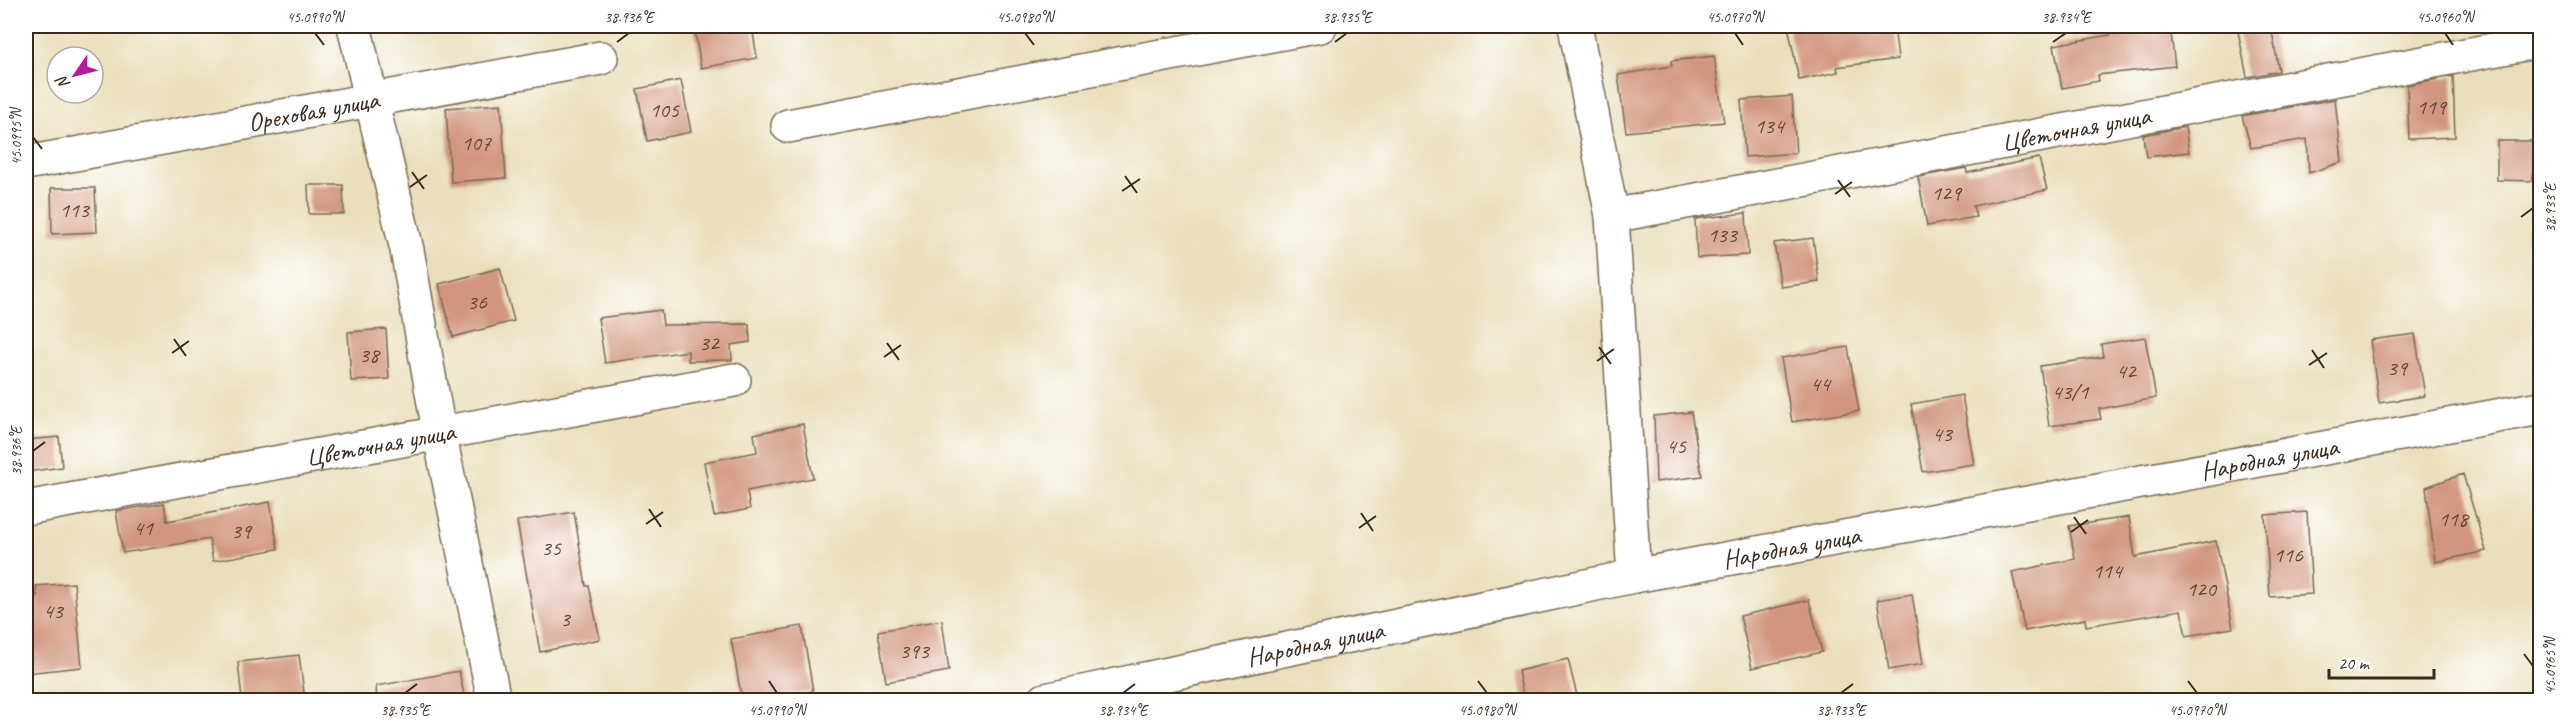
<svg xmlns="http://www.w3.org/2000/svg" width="2566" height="726" font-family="Caveat,sans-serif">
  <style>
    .building { fill: #d2967e }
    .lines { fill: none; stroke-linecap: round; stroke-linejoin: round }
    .minor-casing { stroke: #786955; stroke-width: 36 }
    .minor { stroke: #fff; stroke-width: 33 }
    .ticks { fill: none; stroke: #3b2a1e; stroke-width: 2 }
    .labels { text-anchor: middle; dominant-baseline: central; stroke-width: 5; stroke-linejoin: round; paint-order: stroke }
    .number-label { font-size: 22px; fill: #614536 }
    .street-label { font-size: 26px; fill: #3b2a1e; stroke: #fff }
    .neatline { fill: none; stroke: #3b2a1e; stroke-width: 2 }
    .ticks-label { font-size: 15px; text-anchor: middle; fill: #3b2a1e }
  </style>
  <rect width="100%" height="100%" fill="#fff"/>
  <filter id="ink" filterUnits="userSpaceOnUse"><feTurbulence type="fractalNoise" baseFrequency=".0167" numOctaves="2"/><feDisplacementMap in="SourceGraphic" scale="12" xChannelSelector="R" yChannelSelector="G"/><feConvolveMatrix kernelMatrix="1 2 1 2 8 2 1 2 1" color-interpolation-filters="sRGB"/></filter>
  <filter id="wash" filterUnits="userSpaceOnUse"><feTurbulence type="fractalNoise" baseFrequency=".008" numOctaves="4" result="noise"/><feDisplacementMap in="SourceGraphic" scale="24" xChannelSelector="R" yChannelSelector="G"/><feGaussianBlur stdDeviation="1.35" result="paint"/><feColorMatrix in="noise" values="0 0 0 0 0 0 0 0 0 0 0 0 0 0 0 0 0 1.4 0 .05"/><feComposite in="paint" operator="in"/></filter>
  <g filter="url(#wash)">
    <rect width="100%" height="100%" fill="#eadfbc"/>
    <g id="blocks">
      <path class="building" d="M 694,26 L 752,26 L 757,58 L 701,68 Z
        M 1788,26 L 1894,26 L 1898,59 L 1837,67 L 1838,72 L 1799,80 Z
        M 2108,26 L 2170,26 L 2175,66 L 2098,75 L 2099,81 L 2062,88 L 2054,45 L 2110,35 Z
        M 2237,26 L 2271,26 L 2279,71 L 2247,77 Z
        M 1714,56 L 1724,122 L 1626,132 L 1618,75 L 1672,66 L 1671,61 Z
        M 2453,76 L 2455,137 L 2409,139 L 2407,85 Z
        M 681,80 L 691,132 L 647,141 L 637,89 Z
        M 1792,96 L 1796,153 L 1745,157 L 1741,100 Z
        M 2335,99 L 2342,162 L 2309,173 L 2307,139 L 2251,148 L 2242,116 Z
        M 501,104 L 506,178 L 451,182 L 446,108 Z
        M 2185,127 L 2189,152 L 2146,157 L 2143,135 Z
        M 2497,141 L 2533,141 L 2533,181 L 2497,180 Z
        M 2039,158 L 2047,190 L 1973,206 L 1976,217 L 1927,226 L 1918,177 L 1966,168 L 1967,173 Z
        M 308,185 L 343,185 L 344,214 L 309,214 Z
        M 51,188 L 95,188 L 97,232 L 52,234 Z
        M 1746,213 L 1748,255 L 1697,258 L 1695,219 Z
        M 1813,238 L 1819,282 L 1781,287 L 1774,243 Z
        M 500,268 L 514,321 L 453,337 L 439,284 Z
        M 661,310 L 663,325 L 749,324 L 750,342 L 731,345 L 732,360 L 688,361 L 688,351 L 605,363 L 598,318 Z
        M 386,329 L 389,379 L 351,381 L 348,332 Z
        M 2415,334 L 2425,396 L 2379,403 L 2370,340 Z
        M 2145,337 L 2156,398 L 2099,409 L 2101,419 L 2049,426 L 2040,366 L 2103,357 L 2101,344 Z
        M 1848,347 L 1859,411 L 1792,422 L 1781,358 Z
        M 1962,395 L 1974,464 L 1923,472 L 1911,404 Z
        M 1691,412 L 1702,476 L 1656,482 L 1654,416 Z
        M 803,424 L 813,478 L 747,491 L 750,509 L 714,516 L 704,462 L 757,452 L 754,434 Z
        M 59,437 L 62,467 L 26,472 L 26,440 Z
        M 2463,474 L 2486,551 L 2435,562 L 2426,487 Z
        M 270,502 L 278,549 L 213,561 L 209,539 L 123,553 L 116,511 L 164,503 L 167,521 Z
        M 574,512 L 586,586 L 589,586 L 600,639 L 540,652 L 517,521 Z
        M 2307,512 L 2312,594 L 2270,597 L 2265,515 Z
        M 2129,517 L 2135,557 L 2216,541 L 2233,628 L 2186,636 L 2181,610 L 2086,626 L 2085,619 L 2025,631 L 2012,572 L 2075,559 L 2069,526 Z
        M 74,583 L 82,667 L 26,673 L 26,597 L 37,596 L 36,586 Z
        M 1912,594 L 1923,664 L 1889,670 L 1877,600 Z
        M 1809,600 L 1822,652 L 1752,668 L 1740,616 Z
        M 942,620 L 949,671 L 886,682 L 878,631 Z
        M 802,626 L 813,691 L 761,700 L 742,700 L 731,639 Z
        M 299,655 L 305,700 L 242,700 L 238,662 Z
        M 1568,659 L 1578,700 L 1524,700 L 1518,671 Z
        M 459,671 L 465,700 L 377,700 L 376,686 Z"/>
    </g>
  </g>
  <g filter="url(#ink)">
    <use href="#blocks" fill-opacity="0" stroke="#786955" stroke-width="1.5"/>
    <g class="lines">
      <defs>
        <g id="minor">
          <path d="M 354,26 L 407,250 L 439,432 L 494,700"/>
          <path d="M 1575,26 L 1612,216 L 1634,576"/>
          <path d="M 788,126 L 1320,26"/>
          <path id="s1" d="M 26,163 L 601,58"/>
          <path id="s2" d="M 1612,216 L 2540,41"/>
          <path id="s3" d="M 26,508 L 734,380"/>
          <path id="s4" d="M 1045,700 L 1634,576 L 2540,408"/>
        </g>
      </defs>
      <use href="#minor" class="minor-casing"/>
      <use href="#minor" class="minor"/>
    </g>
  </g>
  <path class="ticks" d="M 315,33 L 324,45M 1025,33 L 1034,45M 1735,33 L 1743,45M 2445,33 L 2453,45M 617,42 L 629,33M 1335,42 L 1347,33M 2053,42 L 2066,33M 33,137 L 42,149M 412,172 L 424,189M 1125,176 L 1137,193M 1838,180 L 1850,197M 410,187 L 427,175M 1122,191 L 1140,179M 1835,194 L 1852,182M 2521,217 L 2533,208M 174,339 L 186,356M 887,343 L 899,360M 1599,347 L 1611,364M 2312,350 L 2324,368M 172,353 L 189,341M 884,357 L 901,345M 1597,361 L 1614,349M 2309,365 L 2327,353M 33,451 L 45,442M 649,509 L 661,527M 1361,513 L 1373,531M 2074,517 L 2086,534M 646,524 L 663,512M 1359,528 L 1376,516M 2071,532 L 2088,520M 2524,654 L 2533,666M 769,681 L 777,693M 1478,681 L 1487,693M 2188,681 L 2197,693M 405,693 L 417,684M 1123,693 L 1135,684M 1841,693 L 1853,684"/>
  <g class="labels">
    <g class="number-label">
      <text x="2431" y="107">119</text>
      <text x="664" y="110">105</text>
      <text x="1769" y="126">134</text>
      <text x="476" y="143">107</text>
      <text x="1946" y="193">129</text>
      <text x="74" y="210">113</text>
      <text x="1722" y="235">133</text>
      <text x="477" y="302">36</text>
      <text x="709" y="343">32</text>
      <text x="369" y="355">38</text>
      <text x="2397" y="368">39</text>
      <text x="2126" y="371">42</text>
      <text x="1820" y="384">44</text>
      <text x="2070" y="392">43/1</text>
      <text x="1942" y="434">43</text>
      <text x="1676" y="446">45</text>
      <text x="2453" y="519">118</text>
      <text x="143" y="528">41</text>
      <text x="241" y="531">39</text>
      <text x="551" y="548">35</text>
      <text x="2288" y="555">116</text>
      <text x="2107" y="571">114</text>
      <text x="2201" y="589">120</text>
      <text x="53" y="611">43</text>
      <text x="565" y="619">3</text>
      <text x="914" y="651">393</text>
    </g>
    <g class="street-label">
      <text stroke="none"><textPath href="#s1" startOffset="292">Ореховая улица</textPath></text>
      <text stroke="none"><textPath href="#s2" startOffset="472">Цветочная улица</textPath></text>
      <text stroke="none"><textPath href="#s3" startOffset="360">Цветочная улица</textPath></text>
      <text stroke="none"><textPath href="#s4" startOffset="1248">Народная улица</textPath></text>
      <text stroke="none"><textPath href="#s4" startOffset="762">Народная улица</textPath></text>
      <text stroke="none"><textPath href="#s4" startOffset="276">Народная улица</textPath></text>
    </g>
  </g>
  <rect width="2566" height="726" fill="none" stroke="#fff" stroke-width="66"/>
  <g transform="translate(75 75) rotate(235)"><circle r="28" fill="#ffffff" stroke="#b1aaa5" stroke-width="1.5"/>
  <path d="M0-4.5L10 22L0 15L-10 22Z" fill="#b5179e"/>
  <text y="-9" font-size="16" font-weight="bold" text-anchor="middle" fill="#3b2a1e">N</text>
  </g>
  <path d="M2329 669v9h105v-9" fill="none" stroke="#3b2a1e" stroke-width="3"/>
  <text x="2338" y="669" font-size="18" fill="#3b2a1e" stroke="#ffffff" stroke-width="4.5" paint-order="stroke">20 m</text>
  <rect x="33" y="33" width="2500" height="660" class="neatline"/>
  <g class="ticks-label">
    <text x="315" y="22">45.0990°N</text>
    <text x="629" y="22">38.936°E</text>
    <text x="1025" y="22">45.0980°N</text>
    <text x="1347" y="22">38.935°E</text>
    <text x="1735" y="22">45.0970°N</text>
    <text x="2066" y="22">38.934°E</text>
    <text x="2445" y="22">45.0960°N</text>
    <text transform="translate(16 137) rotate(-90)" y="5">45.0995°N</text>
    <text transform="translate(2550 208) rotate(-90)" y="5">38.933°E</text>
    <text transform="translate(16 451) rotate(-90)" y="5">38.936°E</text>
    <text transform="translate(2550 666) rotate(-90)" y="5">45.0965°N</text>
    <text x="405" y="715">38.935°E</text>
    <text x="777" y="715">45.0990°N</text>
    <text x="1123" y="715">38.934°E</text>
    <text x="1487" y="715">45.0980°N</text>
    <text x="1841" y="715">38.933°E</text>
    <text x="2197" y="715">45.0970°N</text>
  </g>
</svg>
